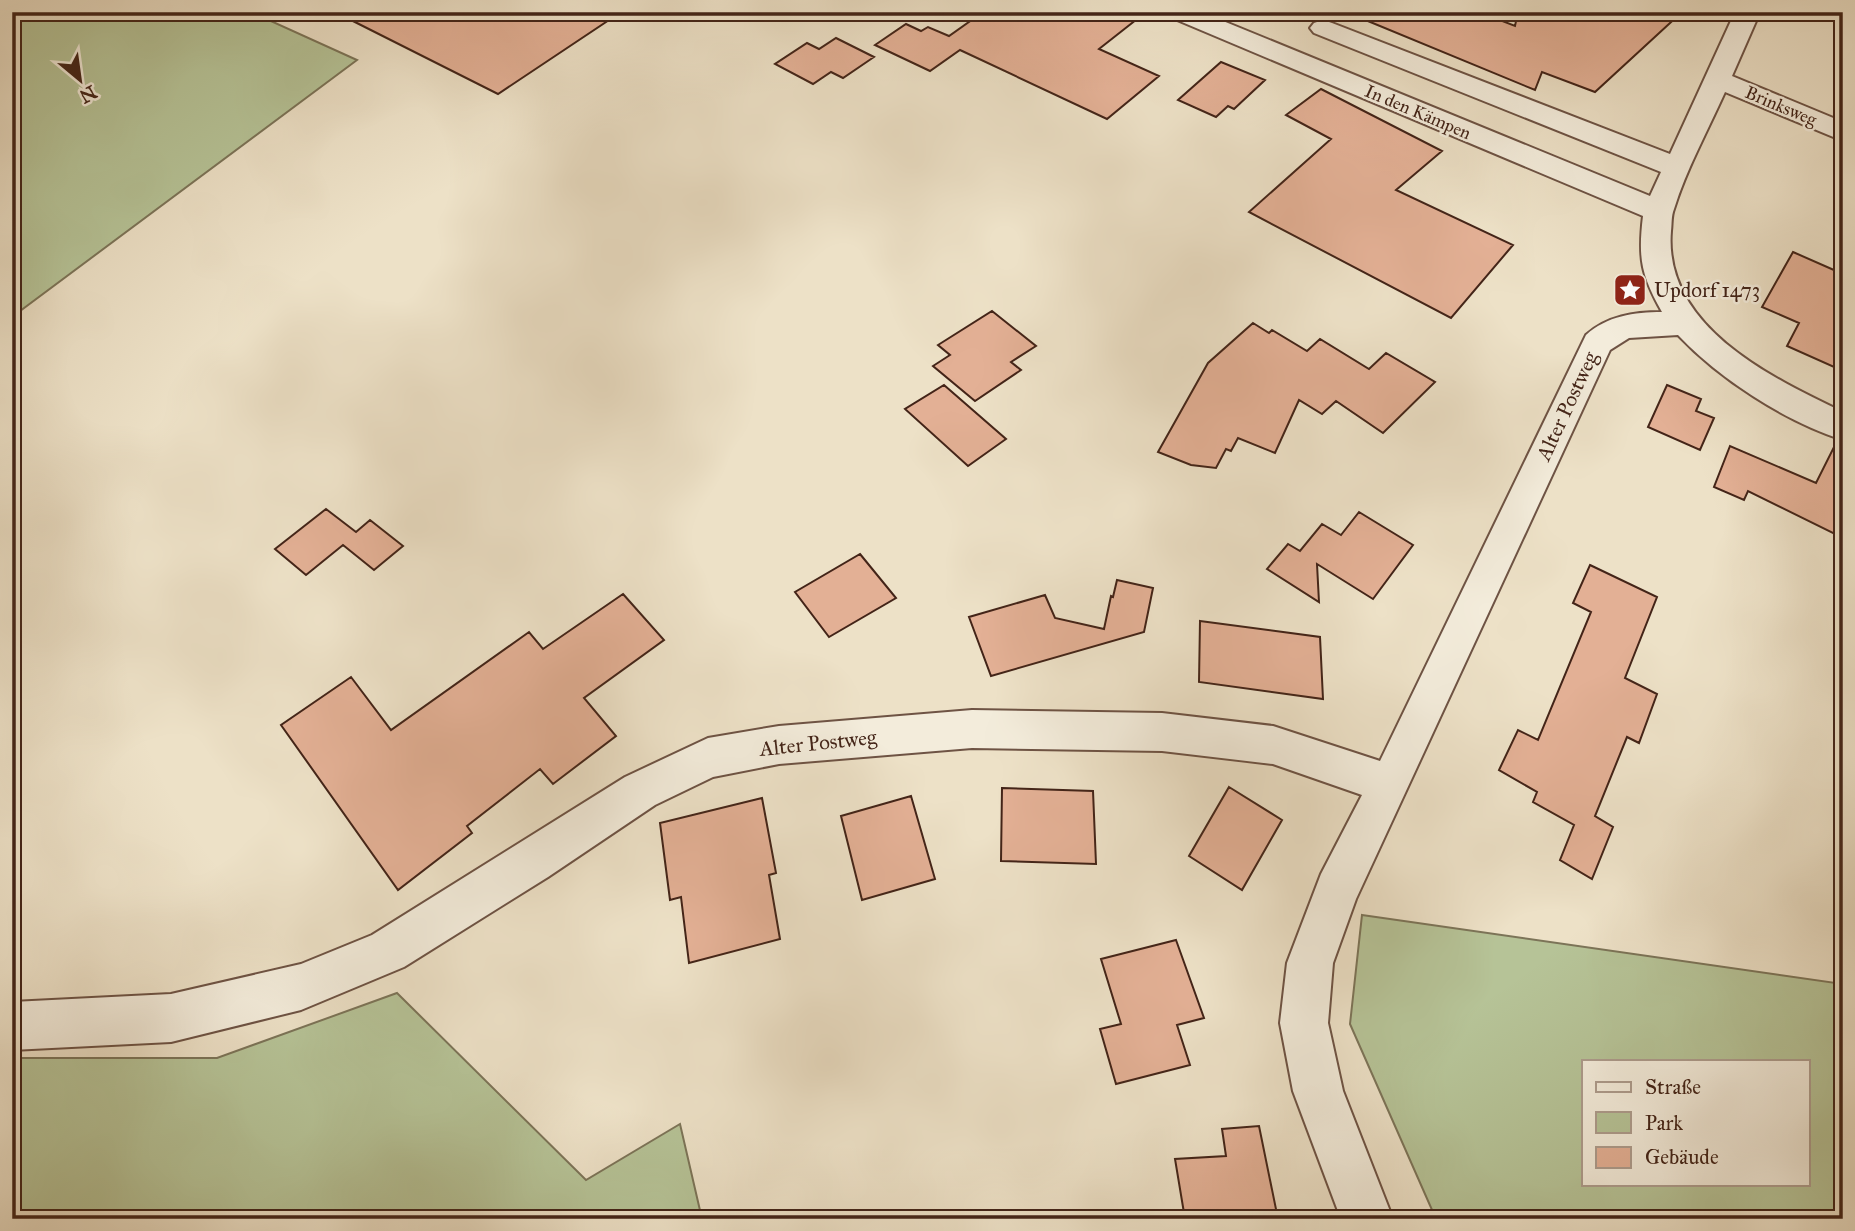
<svg xmlns="http://www.w3.org/2000/svg" width="1855" height="1231" font-family="'IM FELL Great Primer',serif">
  <style>
    .green { fill: #b6c397; stroke: #7c7458; stroke-width: 2; fill-rule: evenodd }
    .building { fill: #e3b095; stroke: #432418; stroke-width: 2 }
    .lines { fill: none; stroke-linecap: round; stroke-linejoin: round }
    .minor-casing { stroke: #6e5344; stroke-width: 4 }
    .minor { fill: #f3ecdb; fill-rule: evenodd }
    .labels { text-anchor: middle; dominant-baseline: central; stroke-width: 5; stroke-linejoin: round; paint-order: stroke }
    .far-street-label { font-size: 18px; fill: #432418; stroke: #f3ecdb }
    .poi-label { font-size: 21px; fill: #432418; stroke: #f3ecdb; text-anchor: start }
    .street-label { font-size: 21px; fill: #432418; stroke: #f3ecdb }
  </style>
  <rect width="100%" height="100%" fill="#ede1c7"/>
  <filter id="stains"><feTurbulence type="fractalNoise" baseFrequency=".00286" numOctaves="4"/><feColorMatrix values="0 0 0 0 .2 0 0 0 0 .09 0 0 0 0 .02 0 0 0 .5 -.17"/></filter>
  <radialGradient id="worn" r=".72"><stop offset=".6" stop-color="#630" stop-opacity="0"/><stop offset="1" stop-color="#630" stop-opacity=".3"/></radialGradient>
  <path class="green" d="M 12,12 L 251,12 L 357,60 L 12,317 Z
    M 1362,915 L 1843,984 L 1843,1219 L 1436,1219 L 1350,1024 ZM 1584,1061 L 1808,1061 L 1808,1184 L 1584,1184 Z
    M 397,993 L 586,1180 L 680,1124 L 702,1219 L 12,1219 L 12,1058 L 217,1058 Z"/>
  <path class="building" d="M 335,12 L 621,12 L 498,94 Z
    M 983,12 L 1146,12 L 1099,49 L 1159,76 L 1107,119 L 960,50 L 930,71 L 875,45 L 906,24 L 921,31 L 928,27 L 949,36 Z
    M 1346,12 L 1479,12 L 1515,26 L 1518,12 L 1682,12 L 1595,92 L 1542,72 L 1535,90 Z
    M 836,38 L 874,57 L 843,78 L 831,72 L 813,84 L 775,64 L 807,43 L 819,49 Z
    M 1221,62 L 1265,80 L 1234,109 L 1228,106 L 1216,117 L 1178,100 Z
    M 1321,89 L 1442,151 L 1396,190 L 1513,245 L 1451,318 L 1249,212 L 1331,139 L 1286,115 Z
    M 1793,252 L 1843,274 L 1843,371 L 1787,346 L 1799,323 L 1762,307 Z
    M 992,311 L 1036,346 L 1011,362 L 1021,370 L 975,401 L 933,366 L 950,355 L 938,345 Z
    M 1253,323 L 1269,333 L 1272,330 L 1307,351 L 1320,339 L 1369,369 L 1386,353 L 1435,382 L 1383,433 L 1336,401 L 1322,414 L 1299,400 L 1275,453 L 1238,438 L 1231,451 L 1226,449 L 1216,468 L 1191,465 L 1158,452 L 1208,363 Z
    M 944,385 L 1006,439 L 968,466 L 905,409 Z
    M 1667,385 L 1701,399 L 1696,411 L 1714,418 L 1700,450 L 1648,427 Z
    M 1837,441 L 1843,442 L 1843,538 L 1748,491 L 1744,500 L 1714,487 L 1730,446 L 1816,483 Z
    M 326,509 L 356,532 L 370,520 L 403,546 L 374,570 L 343,545 L 306,575 L 275,549 Z
    M 1359,512 L 1413,545 L 1373,599 L 1317,564 L 1319,602 L 1267,569 L 1288,544 L 1300,551 L 1322,524 L 1341,535 Z
    M 860,554 L 896,598 L 829,637 L 795,592 Z
    M 1590,565 L 1657,597 L 1625,678 L 1657,694 L 1639,743 L 1627,737 L 1595,816 L 1613,827 L 1592,879 L 1560,860 L 1574,825 L 1533,802 L 1537,792 L 1499,770 L 1518,730 L 1538,740 L 1591,612 L 1573,603 Z
    M 1117,580 L 1153,588 L 1144,632 L 991,676 L 969,617 L 1045,595 L 1055,618 L 1104,629 L 1111,596 L 1113,597 Z
    M 623,594 L 664,640 L 584,698 L 616,736 L 553,784 L 540,769 L 467,826 L 472,833 L 398,890 L 281,725 L 351,677 L 391,730 L 529,632 L 543,649 Z
    M 1200,621 L 1320,637 L 1323,699 L 1199,682 Z
    M 1229,787 L 1282,820 L 1242,890 L 1189,856 Z
    M 1002,788 L 1093,791 L 1096,864 L 1001,861 Z
    M 911,796 L 935,879 L 862,900 L 841,816 Z
    M 762,798 L 776,873 L 769,875 L 780,939 L 689,963 L 681,897 L 670,900 L 660,823 Z
    M 1176,940 L 1204,1018 L 1177,1025 L 1190,1065 L 1116,1084 L 1100,1029 L 1121,1024 L 1101,959 Z
    M 1259,1126 L 1278,1219 L 1185,1219 L 1175,1159 L 1226,1156 L 1222,1129 Z"/>
  <g class="lines">
    <defs>
      <path id="minor" d="M 1167,12 L 1201,12 L 1650,196 L 1661,172 L 1314,33 L 1310,28 L 1314,23 L 1323,20 L 1332,23 L 1670,154 L 1735,12 L 1760,12 L 1732,76 L 1843,122 L 1843,141 L 1725,92 C 1708,130 1686,170 1674,209 C 1671,216 1672,224 1671,231 C 1663,326 1770,377 1843,412 L 1843,440 C 1784,421 1720,379 1678,335 L 1629,338 L 1610,350 L 1356,899 L 1333,963 L 1328,1023 L 1343,1091 L 1393,1219 L 1341,1219 L 1293,1091 L 1280,1023 L 1287,963 L 1321,874 L 1362,795 L 1273,764 L 1162,751 L 972,748 L 779,764 L 713,777 L 655,805 L 548,877 L 404,967 L 301,1010 L 171,1042 L 12,1050 L 12,1002 L 171,994 L 301,964 L 372,935 L 625,777 L 708,738 L 779,726 L 972,710 L 1162,713 L 1273,726 L 1380,761 L 1586,335 C 1607,316 1634,312 1662,312 C 1641,275 1638,258 1643,216 L 1170,17 Z"/>
    </defs>
    <use href="#minor" class="minor-casing"/>
    <use href="#minor" class="minor"/>
  </g>
  <defs>
    <symbol id="sight-square" viewBox="-11 -11 22 22"><rect x="-9" y="-9" width="18" height="18" rx="4" fill="#8f2418" stroke="#f3ecdb"/><path d="M0-6L1.8-2.2L6-1.7L2.9 1.2L3.7 5.4L0 3.3L-3.7 5.4L-2.9 1.2L-6-1.7L-1.8-2.2Z" fill="#fff"/></symbol>
  </defs>
  <g fill-rule="evenodd">
    <use href="#sight-square" x="1611" y="271" width="38" height="38"/>
  </g>
  <g class="labels">
    <g class="far-street-label">
      <text transform="translate(1781 106) rotate(23)">Brinksweg</text>
      <text transform="translate(1418 112) rotate(23)">In den Kämpen</text>
    </g>
    <g class="poi-label">
      <text x="1654" y="290">Updorf 1473</text>
    </g>
    <g class="street-label">
      <text transform="translate(1567 406) rotate(-65)">Alter Postweg</text>
      <text transform="translate(818 743) rotate(-6)">Alter Postweg</text>
    </g>
  </g>
  <rect width="1855" height="1231" fill="none" stroke="#ede1c7" stroke-width="42"/>
  <rect x="14" y="14" width="1827" height="1203" fill="none" stroke="#432418" stroke-width="3.5"/>
  <rect x="21" y="21" width="1813" height="1189" fill="none" stroke="#432418" stroke-width="2"/>
  <rect x="1582" y="1060" width="228" height="126" fill="#f3ecdb" stroke="#ad9c8d" stroke-width="2"/>
  <rect x="1596" y="1082" width="35" height="10" fill="#f3ecdb" stroke="#ad9c8d" stroke-width="2"/>
  <text x="1645" y="1094" font-size="21" fill="#432418">Straße</text>
  <rect x="1596" y="1112" width="35" height="21" fill="#b6c397" stroke="#ad9c8d" stroke-width="2"/>
  <text x="1645" y="1130" font-size="21" fill="#432418">Park</text>
  <rect x="1596" y="1147" width="35" height="21" fill="#e3b095" stroke="#ad9c8d" stroke-width="2"/>
  <text x="1645" y="1164" font-size="21" fill="#432418">Gebäude</text>
  <g transform="translate(80 80) rotate(151)" stroke="#f3ecdb" stroke-width="5" paint-order="stroke">
  <path d="M0-5L12 26L0 18L-12 26Z" fill="#432418"/>
  <text y="-10" font-size="19" font-weight="bold" text-anchor="middle" fill="#432418">N</text>
  </g>
  <rect width="100%" height="100%" filter="url(#stains)"/>
  <rect width="100%" height="100%" fill="url(#worn)"/>
</svg>
